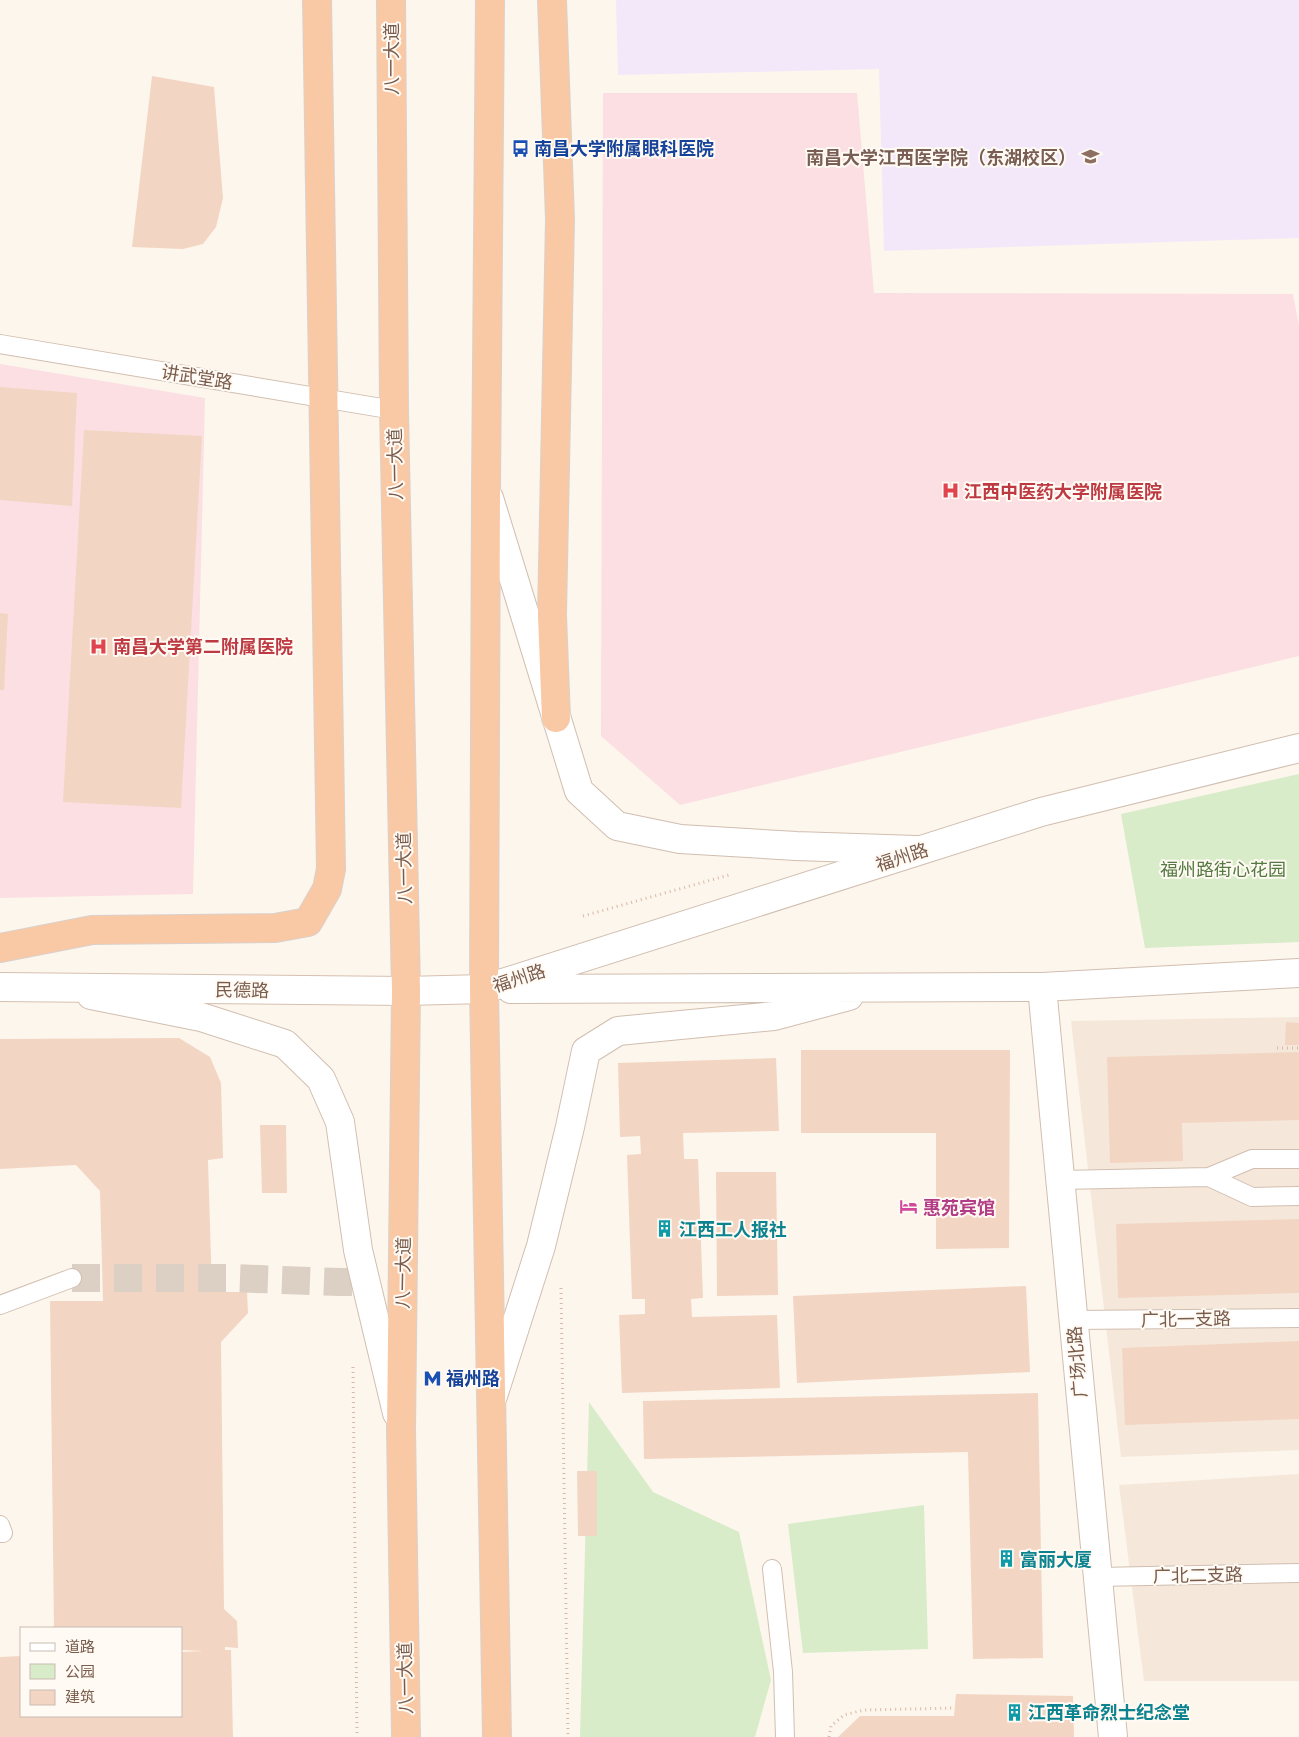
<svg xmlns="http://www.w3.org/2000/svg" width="1299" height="1737" font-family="'Public Sans','Noto Sans SC',sans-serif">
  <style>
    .residential { fill: #f5e8da }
    .education { fill: #f3e8fa }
    .medical { fill: #fbdfe3 }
    .green { fill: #d8ecc9 }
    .building { fill: #f3d5c3 }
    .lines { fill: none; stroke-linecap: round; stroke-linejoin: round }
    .minor-tunnel { stroke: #dcd0c4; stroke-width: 28; stroke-dasharray: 28 14; stroke-linecap: butt }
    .service-casing { stroke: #d1beb0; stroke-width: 20 }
    .minor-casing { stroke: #d1beb0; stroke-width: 30 }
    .tertiary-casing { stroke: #d1beb0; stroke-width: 30 }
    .secondary-casing { stroke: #d6c0b0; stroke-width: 30 }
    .trunk-casing { stroke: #dad1cd; stroke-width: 30 }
    .path { stroke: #d9b8a5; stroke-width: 3; stroke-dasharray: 1 4; stroke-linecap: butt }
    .service { stroke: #fff; stroke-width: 18 }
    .minor { stroke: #fff; stroke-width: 28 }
    .tertiary { stroke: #fff; stroke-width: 28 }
    .secondary { stroke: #fff; stroke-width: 28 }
    .trunk { stroke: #f9c8a4; stroke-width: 28 }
    .labels { text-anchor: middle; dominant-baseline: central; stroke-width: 4; stroke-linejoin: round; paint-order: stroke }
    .street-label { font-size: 18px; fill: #7a5c4d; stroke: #fffaf3 }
    .transit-label { font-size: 18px; font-weight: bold; fill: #164399; stroke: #fffaf3; text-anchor: start }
    .education-label { font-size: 18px; font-weight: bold; fill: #785e54; stroke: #fffaf3; text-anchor: end }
    .health-label { font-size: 18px; font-weight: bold; fill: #be3a42; stroke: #fffaf3; text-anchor: start }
    .park-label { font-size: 18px; fill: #537a41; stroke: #fffaf3 }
    .hotel-label { font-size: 18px; font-weight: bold; fill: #b23c85; stroke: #fffaf3; text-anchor: start }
    .culture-label { font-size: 18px; font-weight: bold; fill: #0d838f; stroke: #fffaf3; text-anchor: start }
  </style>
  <rect width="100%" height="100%" fill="#fdf6ec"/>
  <path class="residential" d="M 1299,1017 L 1299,1450 L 1121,1457 L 1071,1021 Z
    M 1299,1474 L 1299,1681 L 1144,1681 L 1119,1485 Z"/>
  <path class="education" d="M 616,0 L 1299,0 L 1299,238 L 884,251 L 879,69 L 618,75 Z"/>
  <path class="medical" d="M 603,93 L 857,93 L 874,293 L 1293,294 L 1299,326 L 1299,656 L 680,805 L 601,736 Z
    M 0,364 L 205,398 L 193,894 L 0,898 Z"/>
  <path class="green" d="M 1299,774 L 1299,942 L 1145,948 L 1121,814 Z
    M 589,1402 L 653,1492 L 739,1532 L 771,1680 L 755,1737 L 580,1737 Z
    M 924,1505 L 928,1649 L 803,1653 L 788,1524 Z"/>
  <path class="building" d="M 152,76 L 214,87 L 223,198 L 216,227 L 203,244 L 183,249 L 132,247 Z
    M 0,387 L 77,393 L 72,506 L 0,500 Z
    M 84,430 L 202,436 L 181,808 L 63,802 Z
    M 0,613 L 8,614 L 4,690 L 0,690 Z
    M 1286,1022 L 1299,1023 L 1299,1045 L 1285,1045 Z
    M 179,1038 L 210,1057 L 221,1083 L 223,1158 L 208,1160 L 212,1292 L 247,1292 L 248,1313 L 221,1342 L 224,1609 L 237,1621 L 238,1648 L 225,1647 L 225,1650 L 231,1650 L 233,1737 L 0,1737 L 0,1657 L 21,1656 L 21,1716 L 181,1716 L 181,1652 L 204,1651 L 181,1650 L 181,1628 L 54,1628 L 50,1301 L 103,1301 L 100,1191 L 76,1165 L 0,1169 L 0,1039 Z
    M 801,1050 L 1010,1050 L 1009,1248 L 936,1249 L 936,1133 L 801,1133 Z
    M 1299,1052 L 1299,1120 L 1182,1123 L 1183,1161 L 1110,1163 L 1107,1057 Z
    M 776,1058 L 779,1131 L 683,1133 L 684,1159 L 698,1159 L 703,1298 L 691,1299 L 692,1317 L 777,1315 L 780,1388 L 622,1393 L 619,1315 L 645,1314 L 645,1299 L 632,1299 L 627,1155 L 641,1154 L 640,1136 L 620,1137 L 618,1063 Z
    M 260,1125 L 286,1125 L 287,1193 L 262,1193 Z
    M 716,1172 L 776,1172 L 778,1295 L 717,1296 Z
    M 1299,1219 L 1299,1293 L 1118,1298 L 1116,1224 Z
    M 1026,1286 L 1030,1372 L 797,1383 L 793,1296 Z
    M 1299,1341 L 1299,1419 L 1125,1425 L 1122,1348 Z
    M 1038,1393 L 1043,1658 L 973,1659 L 968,1452 L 644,1459 L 643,1401 Z
    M 577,1471 L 597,1471 L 597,1536 L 578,1536 Z
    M 956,1694 L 1073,1696 L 1074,1737 L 838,1737 L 860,1716 L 954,1716 Z"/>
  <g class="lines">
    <path class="minor-tunnel" d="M 72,1278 L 230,1278 L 340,1282 L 365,1282"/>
    <defs>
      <path id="service" d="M 0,344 L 394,410
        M 1209,1177 L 1252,1159 L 1299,1159
        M 1060,1180 L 1209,1177 L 1252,1197 L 1299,1196
        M 0,1305 L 72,1278
        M 1073,1320 L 1299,1318
        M 0,1525 L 3,1533 L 0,1533
        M 772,1569 L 783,1672 L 785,1737
        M 1098,1577 L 1299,1573"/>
      <path id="minor" d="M 489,498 L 579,791 L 617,826 L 680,839 L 796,846 L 916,850"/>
      <path id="tertiary" d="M 1042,987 L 1113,1737
        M 484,989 L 1041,812 L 1299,748
        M 511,989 L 1042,987 L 1299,973
        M 91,995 L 201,1017 L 285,1044 L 321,1079 L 340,1122 L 358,1250 L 397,1413
        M 493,1396 L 541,1246 L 570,1127 L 586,1051 L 618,1031 L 774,1016 L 849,996"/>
      <path id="secondary" d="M 0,987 L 406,991 L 484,989"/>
      <path id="trunk" d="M 391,0 L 394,410 L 406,991 L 401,1430 L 406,1737
        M 490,0 L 486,489 L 484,989 L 497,1737
        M 552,0 L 560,219 L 552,615 L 556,718
        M 0,948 L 92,930 L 275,928 L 308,922 L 327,889 L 331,869 L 317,0"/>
    </defs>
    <use href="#service" class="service-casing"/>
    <use href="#minor" class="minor-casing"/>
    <use href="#tertiary" class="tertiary-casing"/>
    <use href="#secondary" class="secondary-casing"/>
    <use href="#trunk" class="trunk-casing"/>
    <path class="path" d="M 583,916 L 729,875
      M 1277,1048 L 1299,1048
      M 561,1288 L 568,1737
      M 353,1367 L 357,1737
      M 829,1737 L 831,1726 L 844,1715 L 864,1710 L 955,1708"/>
    <use href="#service" class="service"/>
    <use href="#minor" class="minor"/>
    <use href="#tertiary" class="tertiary"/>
    <use href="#secondary" class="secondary"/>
    <use href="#trunk" class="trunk"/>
  </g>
  <defs>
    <symbol id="bus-bare" viewBox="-9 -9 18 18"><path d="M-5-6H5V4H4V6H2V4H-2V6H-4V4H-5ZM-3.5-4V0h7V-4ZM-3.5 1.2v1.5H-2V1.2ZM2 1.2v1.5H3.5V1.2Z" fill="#1a4fb4" stroke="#fffaf3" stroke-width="2.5" paint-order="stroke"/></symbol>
    <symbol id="university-bare" viewBox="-9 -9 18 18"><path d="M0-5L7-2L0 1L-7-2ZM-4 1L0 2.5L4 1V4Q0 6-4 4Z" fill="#8d6e63" stroke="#fffaf3" stroke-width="2.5" paint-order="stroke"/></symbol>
    <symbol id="hospital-bare" viewBox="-9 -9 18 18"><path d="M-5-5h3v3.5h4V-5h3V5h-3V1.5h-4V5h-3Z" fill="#e0444e" stroke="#fffaf3" stroke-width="2.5" paint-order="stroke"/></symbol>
    <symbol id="hotel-bare" viewBox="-9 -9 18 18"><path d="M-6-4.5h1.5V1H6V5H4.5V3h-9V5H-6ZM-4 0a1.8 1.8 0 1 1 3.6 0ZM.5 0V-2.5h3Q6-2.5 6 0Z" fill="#d1479c" stroke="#fffaf3" stroke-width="2.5" paint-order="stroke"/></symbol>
    <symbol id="building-bare" viewBox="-9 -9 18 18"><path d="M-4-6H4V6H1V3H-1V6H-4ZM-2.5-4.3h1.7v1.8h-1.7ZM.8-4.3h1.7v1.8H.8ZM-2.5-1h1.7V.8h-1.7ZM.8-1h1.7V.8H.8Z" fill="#0f9aa8" stroke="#fffaf3" stroke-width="2.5" paint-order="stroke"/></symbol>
    <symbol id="metro-bare" viewBox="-9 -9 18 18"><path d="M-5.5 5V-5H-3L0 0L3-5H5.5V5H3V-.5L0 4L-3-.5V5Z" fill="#1a4fb4" stroke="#fffaf3" stroke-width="2.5" paint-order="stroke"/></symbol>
  </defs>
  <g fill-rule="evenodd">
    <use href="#bus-bare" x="508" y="136" width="25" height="25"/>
    <use href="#university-bare" x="1078" y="144" width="25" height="25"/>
    <use href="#hospital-bare" x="938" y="478" width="25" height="25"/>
    <use href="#hospital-bare" x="86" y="634" width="25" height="25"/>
    <use href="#hotel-bare" x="896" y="1194" width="25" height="25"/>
    <use href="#building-bare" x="652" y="1216" width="25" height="25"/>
    <use href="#metro-bare" x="420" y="1366" width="25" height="25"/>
    <use href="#building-bare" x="994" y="1546" width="25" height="25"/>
    <use href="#building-bare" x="1002" y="1700" width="25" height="25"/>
  </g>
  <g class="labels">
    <g class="street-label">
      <text transform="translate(391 59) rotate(-90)">八一大道</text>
      <text transform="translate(197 377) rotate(9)">讲武堂路</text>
      <text transform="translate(395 464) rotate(-91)">八一大道</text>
      <text transform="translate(902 857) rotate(-18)">福州路</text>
      <text transform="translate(404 868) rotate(-91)">八一大道</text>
      <text transform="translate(519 978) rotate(-18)">福州路</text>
      <text transform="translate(242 990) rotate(1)">民德路</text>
      <text transform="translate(403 1273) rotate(-89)">八一大道</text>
      <text transform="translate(1186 1319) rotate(-1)">广北一支路</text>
      <text transform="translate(1077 1362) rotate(-95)">广场北路</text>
      <text transform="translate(1198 1575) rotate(-1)">广北二支路</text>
      <text transform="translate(405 1678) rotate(-91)">八一大道</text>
    </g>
    <g class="transit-label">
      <text x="534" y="148">南昌大学附属眼科医院</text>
      <text x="446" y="1378">福州路</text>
    </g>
    <g class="education-label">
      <text x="1076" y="157">南昌大学江西医学院（东湖校区）</text>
    </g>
    <g class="health-label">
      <text x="964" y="491">江西中医药大学附属医院</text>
      <text x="113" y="646">南昌大学第二附属医院</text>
    </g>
    <g class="park-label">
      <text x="1223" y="869">福州路街心花园</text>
    </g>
    <g class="hotel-label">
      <text x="923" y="1207">惠苑宾馆</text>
    </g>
    <g class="culture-label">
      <text x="679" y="1229">江西工人报社</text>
      <text x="1020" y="1559">富丽大厦</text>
      <text x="1028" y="1712">江西革命烈士纪念堂</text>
    </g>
  </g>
  <rect x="20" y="1627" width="162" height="90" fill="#fffaf3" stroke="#cabbb1"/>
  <rect x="30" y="1643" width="25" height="8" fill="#ffffff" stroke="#cabbb1"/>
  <text x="65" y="1652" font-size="15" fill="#7a5c4d">道路</text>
  <rect x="30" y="1664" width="25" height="15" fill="#d8ecc9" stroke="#cabbb1"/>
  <text x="65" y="1677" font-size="15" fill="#7a5c4d">公园</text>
  <rect x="30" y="1690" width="25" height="15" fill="#f3d5c3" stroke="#cabbb1"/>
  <text x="65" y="1702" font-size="15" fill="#7a5c4d">建筑</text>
</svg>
